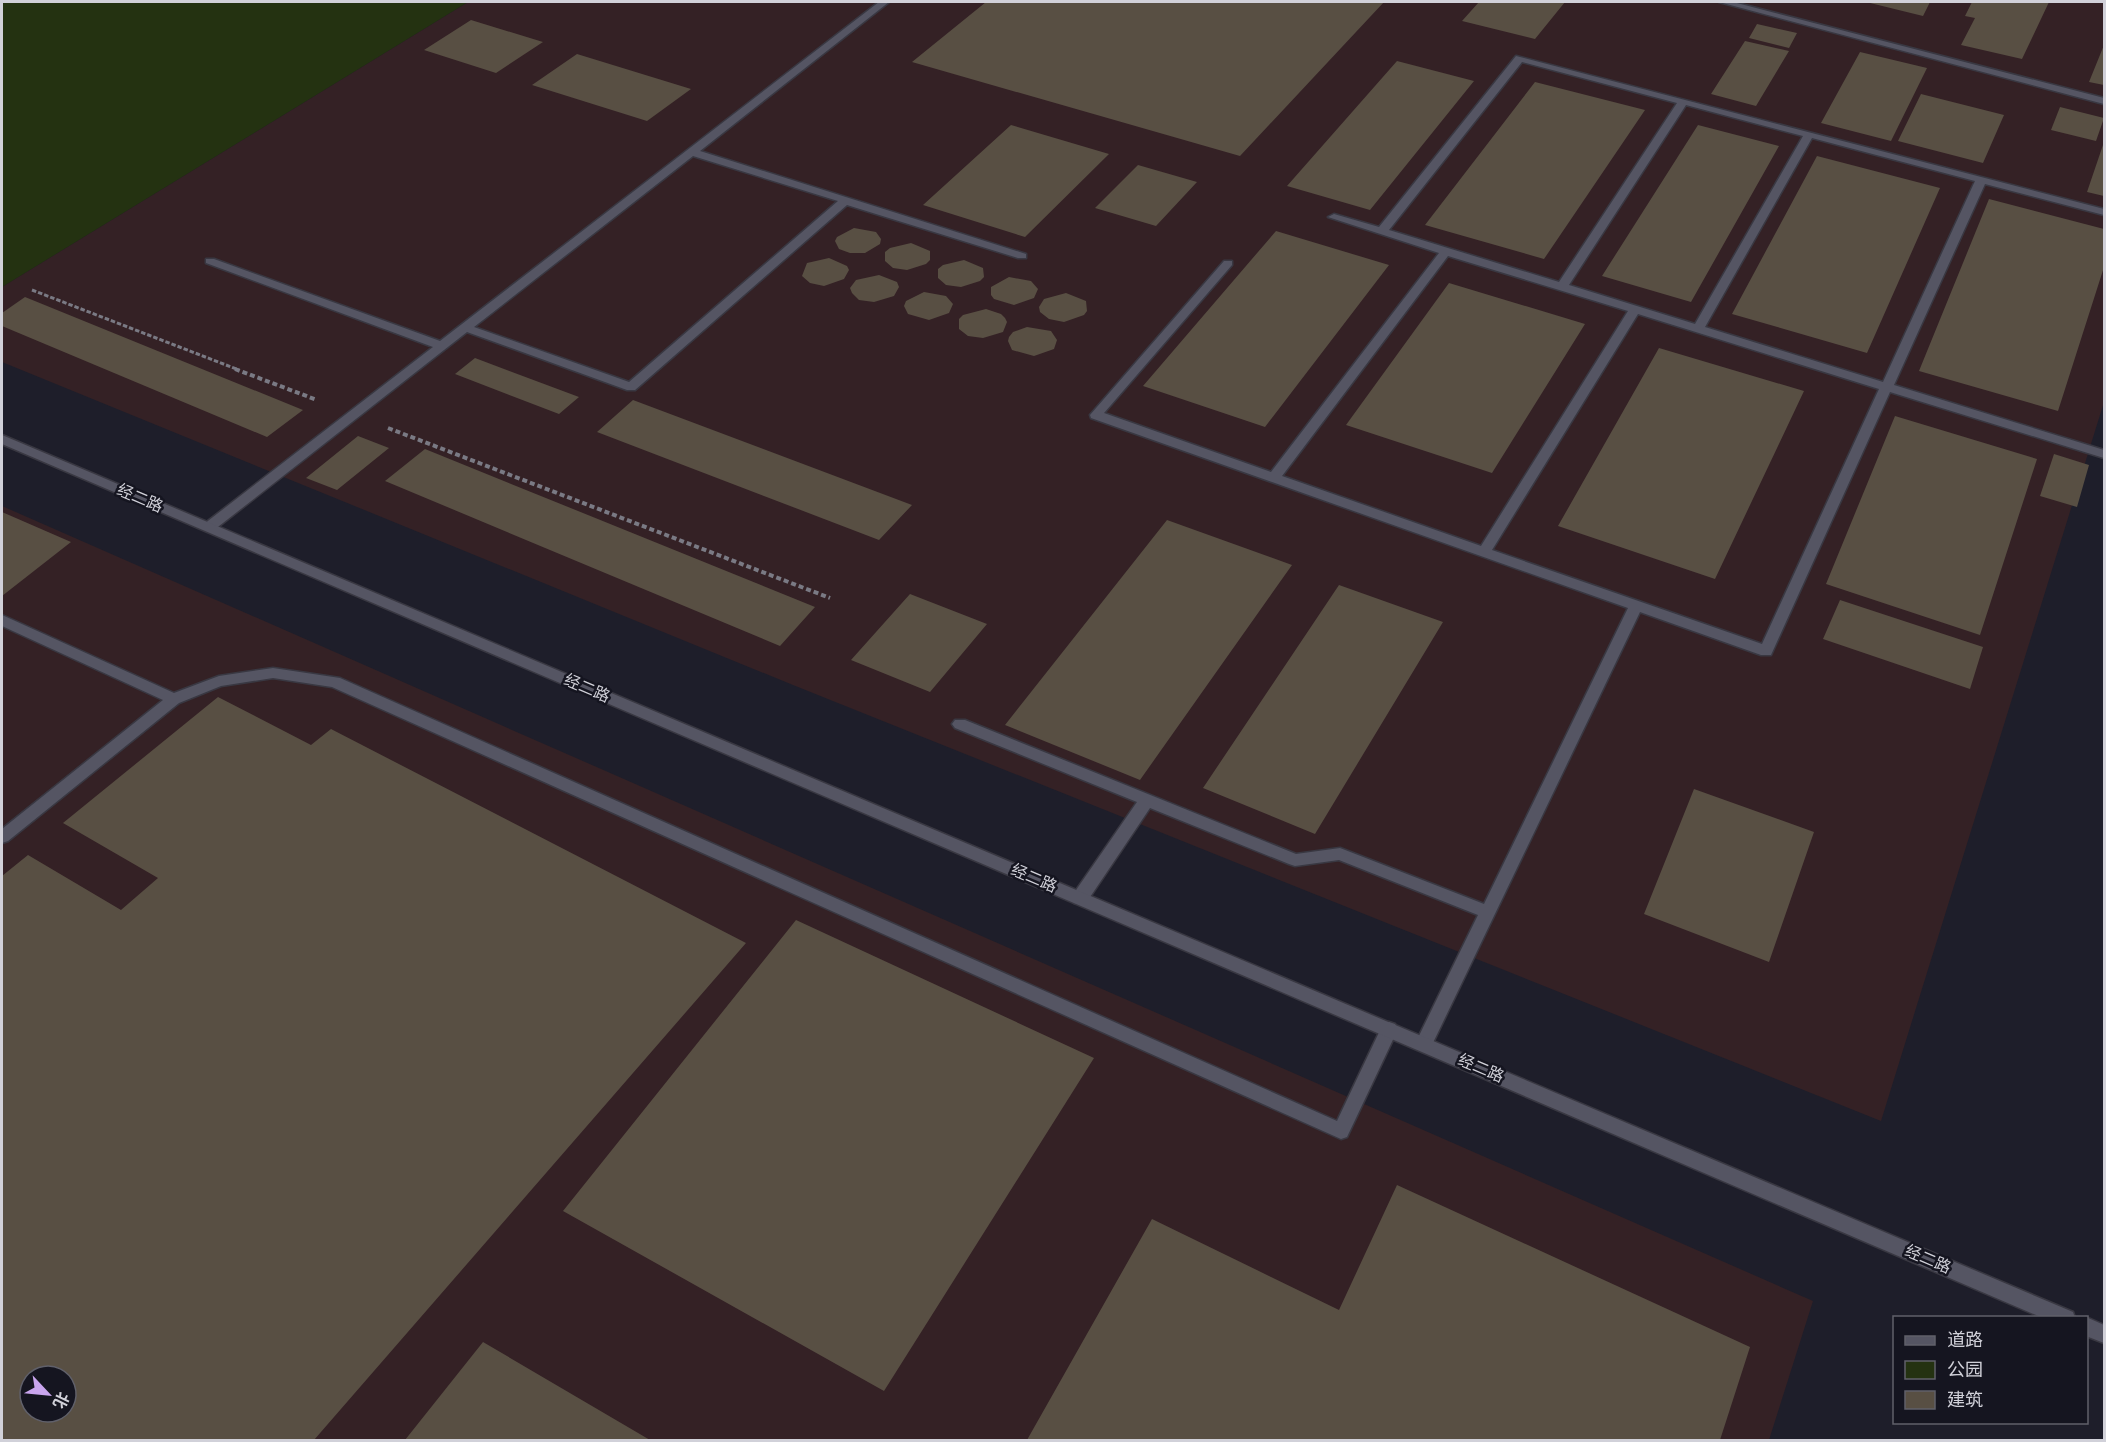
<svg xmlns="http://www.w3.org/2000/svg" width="2106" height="1442" font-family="'Space Grotesk','Noto Sans SC',sans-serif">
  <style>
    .industrial { fill: #342125; fill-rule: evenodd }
    .green { fill: #243211 }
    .building { fill: #584f43; fill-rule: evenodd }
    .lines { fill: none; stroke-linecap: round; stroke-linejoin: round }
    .service-casing { stroke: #393842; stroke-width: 3 }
    .tertiary-casing { stroke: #393842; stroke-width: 3 }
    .path-far1 { stroke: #7a7a84; stroke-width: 3; stroke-dasharray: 4.5 2; stroke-linecap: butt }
    .path { stroke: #7a7a84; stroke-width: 4; stroke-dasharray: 5 3; stroke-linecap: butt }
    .service { fill: #555563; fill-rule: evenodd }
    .tertiary { fill: #555563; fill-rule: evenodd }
    .labels { text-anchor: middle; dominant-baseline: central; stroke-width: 5; stroke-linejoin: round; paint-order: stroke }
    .street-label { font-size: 16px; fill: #d1d1d9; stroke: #151520 }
  </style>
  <rect width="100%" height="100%" fill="#1e1e2a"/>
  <path class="industrial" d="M 468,2 L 2104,2 L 2104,402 L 1881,1121 L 793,685 L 2,362 L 2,287 Z
    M 2,506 L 1813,1301 L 1769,1440 L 2,1440 ZM 30,1376 L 66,1376 L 66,1412 L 30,1412 Z"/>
  <path class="green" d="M 2,2 L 468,2 L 2,287 Z"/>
  <path class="building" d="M 986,2 L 1384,2 L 1240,156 L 912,62 Z
    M 1479,2 L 1565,2 L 1535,39 L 1462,21 Z
    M 1866,2 L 1930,2 L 1923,16 Z
    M 1972,2 L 2049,2 L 2022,59 L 1961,45 L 1975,18 L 1965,16 Z
    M 471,20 L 543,42 L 496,73 L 424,50 Z
    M 1757,24 L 1797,33 L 1789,48 L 1749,38 Z
    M 1745,41 L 1789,51 L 1756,106 L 1711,94 Z
    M 2104,45 L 2104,85 L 2089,82 Z
    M 1860,52 L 1927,68 L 1891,141 L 1821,123 Z
    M 577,54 L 691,89 L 647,121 L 532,85 Z
    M 1397,61 L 1474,81 L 1370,210 L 1287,186 Z
    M 1535,82 L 1645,110 L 1544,259 L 1425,225 Z
    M 1921,94 L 2004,115 L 1983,163 L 1898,141 Z
    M 2060,107 L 2104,118 L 2096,141 L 2051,130 Z
    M 1011,125 L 1109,154 L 1025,237 L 923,205 Z
    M 1698,125 L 1779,146 L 1691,302 L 1602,276 Z
    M 2104,142 L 2104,196 L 2087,192 Z
    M 1817,156 L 1940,188 L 1867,353 L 1732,314 Z
    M 1138,165 L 1197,182 L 1156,226 L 1095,208 Z
    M 1989,199 L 2104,229 L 2104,267 L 2058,411 L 1919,371 Z
    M 854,228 L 876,232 L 881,239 L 880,244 L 865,253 L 850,253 L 839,249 L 835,241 L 837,237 Z
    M 1276,231 L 1389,265 L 1265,427 L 1143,386 Z
    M 911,243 L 930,251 L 930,260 L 926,264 L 907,270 L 893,268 L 885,261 L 885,252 L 890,248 Z
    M 829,258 L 847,266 L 849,270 L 844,279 L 824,286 L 810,283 L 802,276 L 807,263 Z
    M 964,260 L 983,268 L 984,277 L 980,281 L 961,287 L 946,285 L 938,278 L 938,269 L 943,265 Z
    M 879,275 L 897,282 L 899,287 L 894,296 L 874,302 L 859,300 L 852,293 L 850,288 L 856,280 Z
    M 1009,277 L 1031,281 L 1038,289 L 1034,298 L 1014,305 L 994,299 L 991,295 L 991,287 Z
    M 1449,283 L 1585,324 L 1492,473 L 1346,425 Z
    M 924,292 L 946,296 L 953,304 L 949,313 L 929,320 L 908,314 L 904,306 L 906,301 Z
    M 1066,293 L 1086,301 L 1087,311 L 1084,315 L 1064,322 L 1049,319 L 1040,312 L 1039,307 L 1044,299 Z
    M 25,297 L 303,410 L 267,437 L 2,326 L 2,313 Z
    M 986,309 L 1001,314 L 1005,318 L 1007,322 L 1003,332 L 983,338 L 968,336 L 959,329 L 959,319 L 963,315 Z
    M 1027,327 L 1051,331 L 1057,340 L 1054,349 L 1034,356 L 1012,350 L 1008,341 L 1009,337 L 1013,332 Z
    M 1659,348 L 1804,391 L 1715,579 L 1558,526 Z
    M 475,358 L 579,397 L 559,414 L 455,374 Z
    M 633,400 L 912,505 L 879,540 L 597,432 Z
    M 1895,416 L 2037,459 L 1980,635 L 1826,584 Z
    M 358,436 L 389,448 L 337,490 L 306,478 Z
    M 425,449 L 815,607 L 780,646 L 385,481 Z
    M 2054,454 L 2089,465 L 2077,507 L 2040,496 Z
    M 2,512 L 71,542 L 2,596 Z
    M 1167,520 L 1292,565 L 1140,780 L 1005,725 Z
    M 1339,585 L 1443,622 L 1315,834 L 1203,788 Z
    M 910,594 L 987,624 L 930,692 L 851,660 Z
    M 1840,600 L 1983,647 L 1970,689 L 1823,639 Z
    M 218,697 L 311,745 L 331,729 L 746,943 L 314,1440 L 2,1440 L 2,876 L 28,855 L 121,910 L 158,878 L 63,823 ZM 30,1376 L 66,1376 L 66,1412 L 30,1412 Z
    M 1694,789 L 1814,832 L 1769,962 L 1644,914 Z
    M 796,920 L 1094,1058 L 884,1391 L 563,1211 Z
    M 1397,1185 L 1750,1347 L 1720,1440 L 1027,1440 L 1152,1219 L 1339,1310 Z
    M 483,1342 L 650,1440 L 405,1440 Z"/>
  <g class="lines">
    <defs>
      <path id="service" d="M 879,2 L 889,2 L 700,151 L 1026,254 L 1026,258 L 1018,258 L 847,205 L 635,390 L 627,390 L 467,332 L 214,530 L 204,530 L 202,527 L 204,524 L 433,347 L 206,263 L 206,259 L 214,259 L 440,341 ZM 693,156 L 838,201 L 629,382 L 474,327 Z
        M 1719,2 L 1733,2 L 2104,98 L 2104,104 Z
        M 1516,56 L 2104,209 L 2104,215 L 1985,184 L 1894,385 L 2104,450 L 2104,458 L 1890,392 L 1771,655 L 1761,655 L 1640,612 L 1430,1049 L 1424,1051 L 1418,1049 L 1415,1044 L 1478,915 L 1339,860 L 1295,866 L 1289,864 L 1150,808 L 1086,903 L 1080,904 L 1074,903 L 1072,898 L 1074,893 L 1137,802 L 955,728 L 952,724 L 955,720 L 965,720 L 1296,854 L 1340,848 L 1484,904 L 1628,608 L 1091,418 L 1090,415 L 1224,261 L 1232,261 L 1232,265 L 1104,413 L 1271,472 L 1439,253 L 1328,217 L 1334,214 L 1379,227 ZM 1522,62 L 1677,103 L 1559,282 L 1389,230 ZM 1686,105 L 1803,136 L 1695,324 L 1569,285 ZM 1812,138 L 1975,181 L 1883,382 L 1705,327 ZM 1448,256 L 1628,311 L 1481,546 L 1282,476 ZM 1638,314 L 1879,389 L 1762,644 L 1492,550 Z
        M 2,615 L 174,693 L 219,676 L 273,668 L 340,678 L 1337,1121 L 1383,1024 L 1389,1022 L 1395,1024 L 1398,1029 L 1347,1137 L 1341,1139 L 332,687 L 273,678 L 221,686 L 179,703 L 8,841 L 2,843 L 2,829 L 163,700 L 2,626 Z"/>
      <path id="tertiary" d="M 2,435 L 2073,1312 L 2075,1318 L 2043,1318 L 2,444 Z
        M 2086,1317 L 2104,1325 L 2104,1343 L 2086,1336 Z"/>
    </defs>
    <use href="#service" class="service-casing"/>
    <use href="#tertiary" class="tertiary-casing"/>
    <path class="path-far1" d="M 32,290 L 239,370"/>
    <path class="path" d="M 235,369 L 317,400
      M 388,428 L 830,598"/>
    <use href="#service" class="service"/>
    <use href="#tertiary" class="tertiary"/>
  </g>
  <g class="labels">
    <g class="street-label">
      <text transform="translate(140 498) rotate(23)">经二路</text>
      <text transform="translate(587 688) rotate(23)">经二路</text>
      <text transform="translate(1034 878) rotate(23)">经二路</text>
      <text transform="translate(1481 1068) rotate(23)">经二路</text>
      <text transform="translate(1928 1259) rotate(23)">经二路</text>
    </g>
  </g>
  <rect width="2106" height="1442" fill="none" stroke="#d1d1d9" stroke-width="6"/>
  <rect x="1893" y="1316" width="195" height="108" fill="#151520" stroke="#60606a" stroke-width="1.5"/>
  <rect x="1905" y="1336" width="30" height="9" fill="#555563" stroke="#60606a" stroke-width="1.5"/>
  <text x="1947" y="1346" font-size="18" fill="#d1d1d9">道路</text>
  <rect x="1905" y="1361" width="30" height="18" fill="#243211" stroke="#60606a" stroke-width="1.5"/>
  <text x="1947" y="1376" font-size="18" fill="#d1d1d9">公园</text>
  <rect x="1905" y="1391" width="30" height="18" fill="#584f43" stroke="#60606a" stroke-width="1.5"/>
  <text x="1947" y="1406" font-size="18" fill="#d1d1d9">建筑</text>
  <g transform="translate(48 1394) rotate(116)"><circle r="28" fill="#151520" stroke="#60606a" stroke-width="1.5"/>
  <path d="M0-4.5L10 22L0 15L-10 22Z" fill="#c9a5ee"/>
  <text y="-9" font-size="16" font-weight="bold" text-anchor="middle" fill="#d1d1d9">北</text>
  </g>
</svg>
